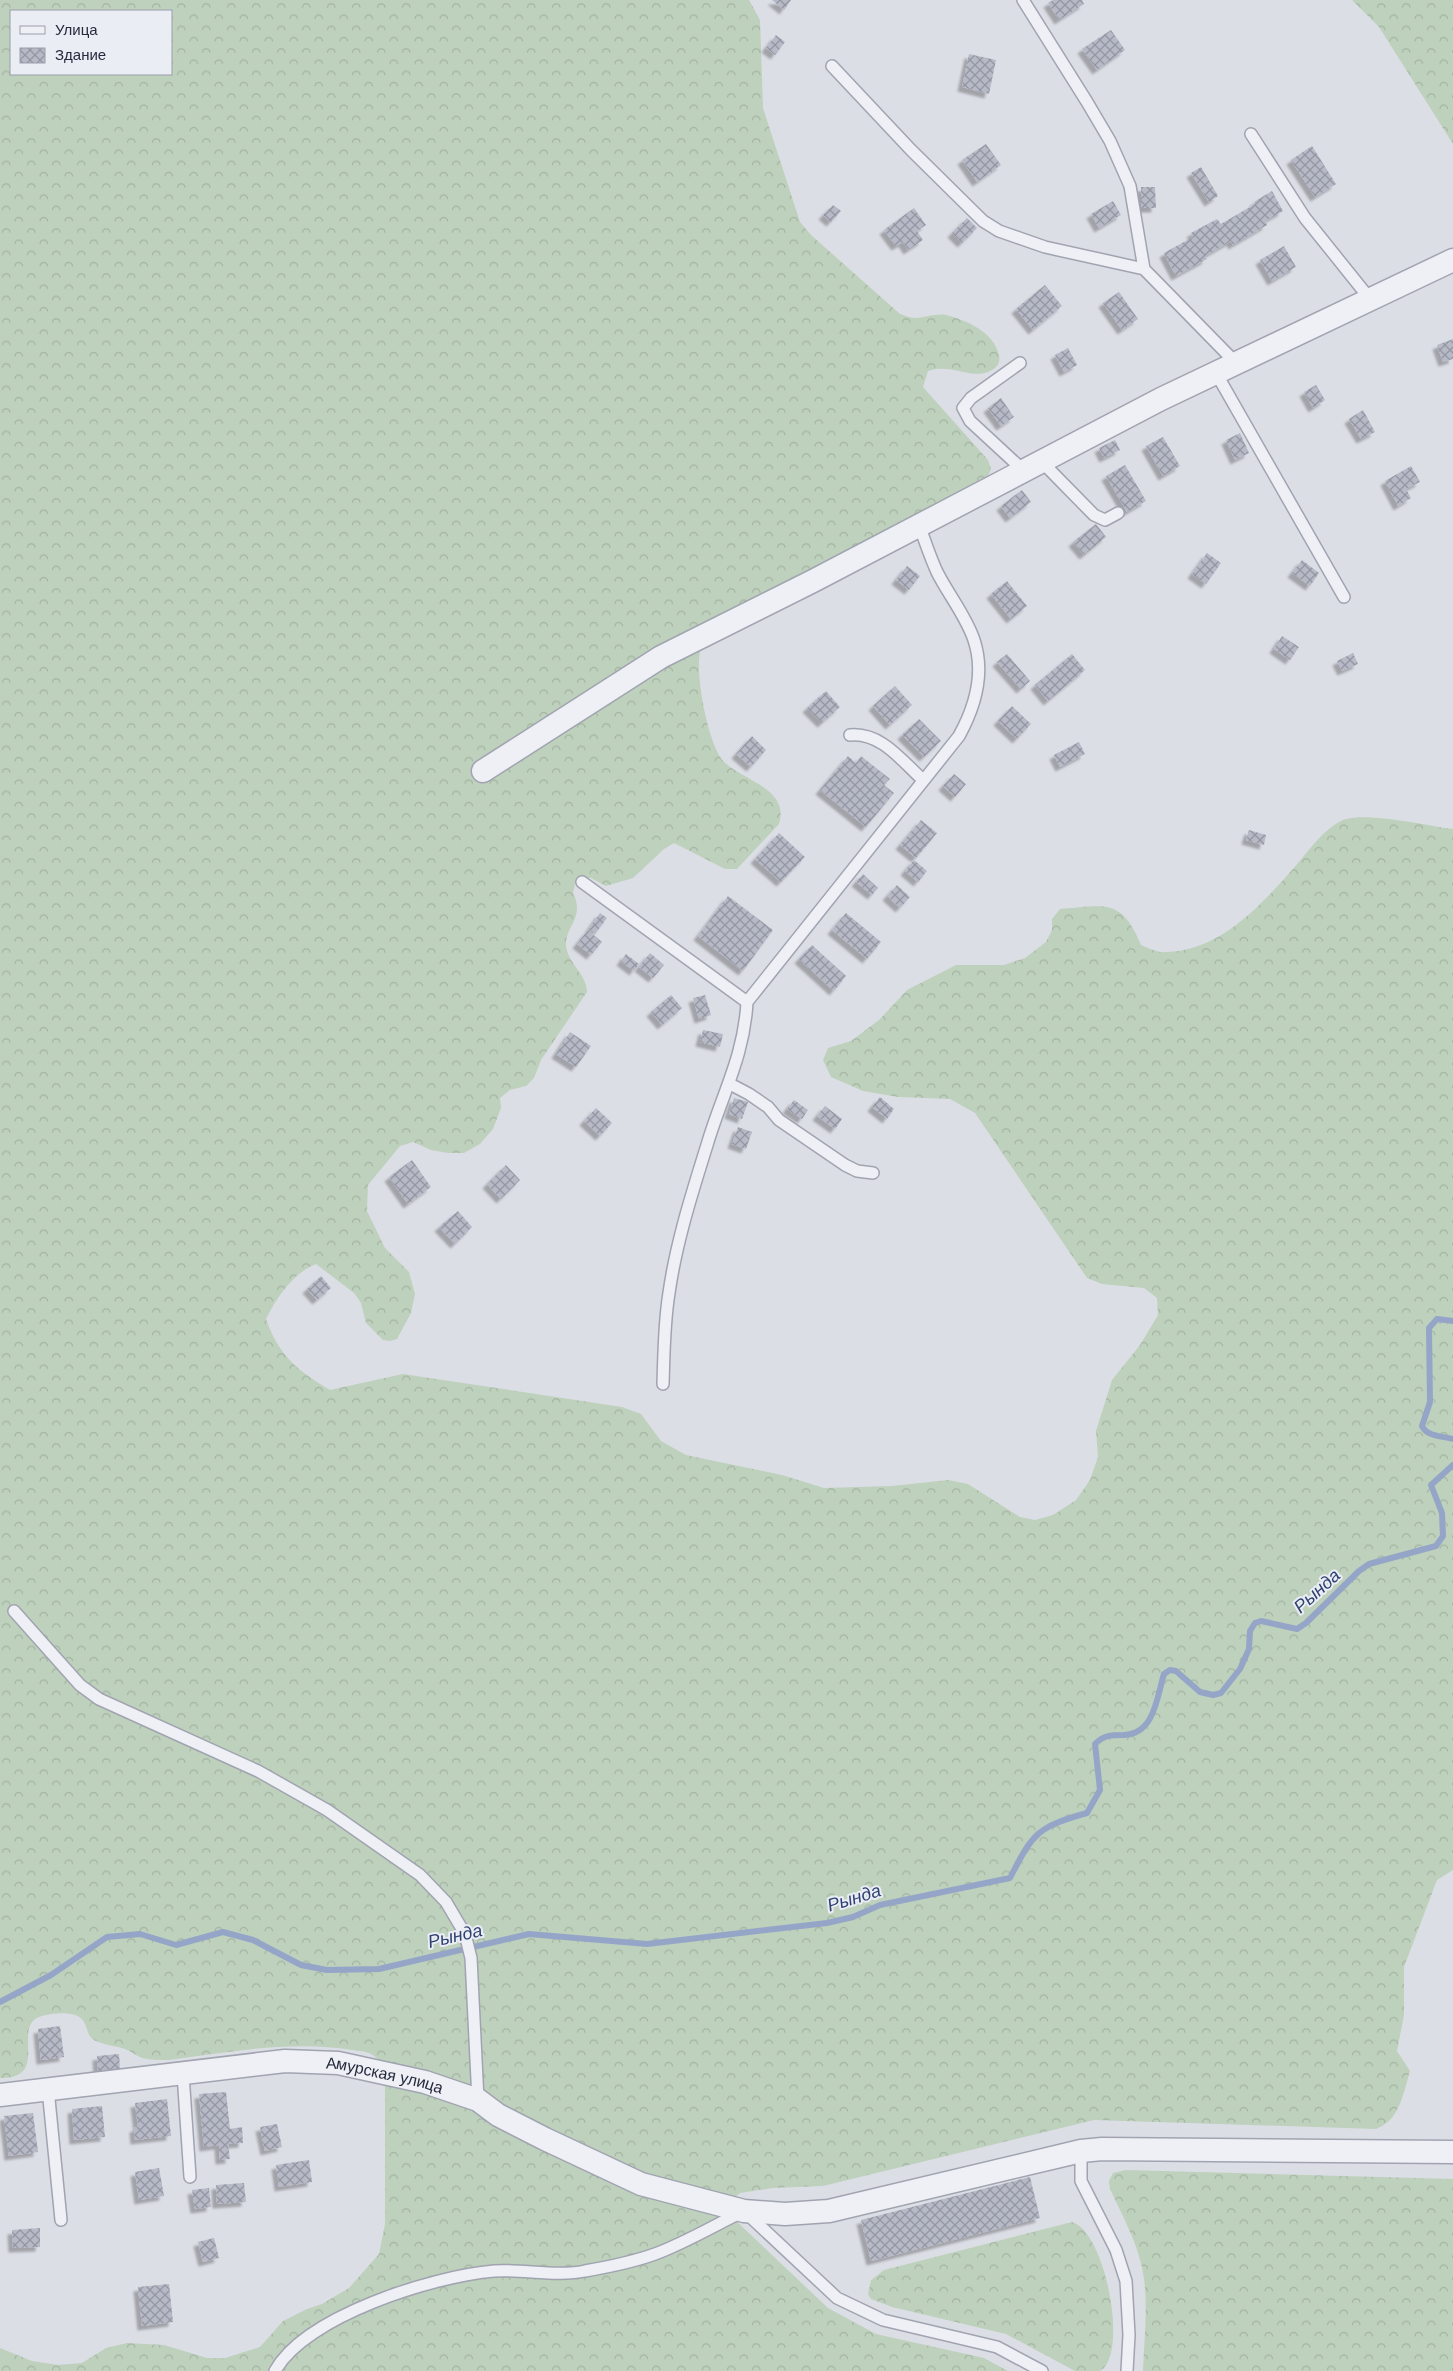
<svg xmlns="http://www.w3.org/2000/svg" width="1453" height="2371" font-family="Arial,sans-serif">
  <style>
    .forest { fill: url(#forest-crowns); fill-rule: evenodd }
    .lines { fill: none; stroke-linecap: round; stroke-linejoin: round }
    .stream { stroke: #95a5c8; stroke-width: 6 }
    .building { fill: url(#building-cross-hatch); filter: url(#shadow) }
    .service-casing { stroke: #a1a4b0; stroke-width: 14 }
    .minor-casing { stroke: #a1a4b0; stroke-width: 25 }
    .service { stroke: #eef0f5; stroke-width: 11 }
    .minor { stroke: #eef0f5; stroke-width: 22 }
    .labels { text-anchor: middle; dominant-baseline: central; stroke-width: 4; stroke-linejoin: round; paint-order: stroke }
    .street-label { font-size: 16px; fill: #252a3d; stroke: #ebedf4 }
    .water-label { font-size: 18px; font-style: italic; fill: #2e4272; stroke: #ebedf4 }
  </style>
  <defs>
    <pattern id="forest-crowns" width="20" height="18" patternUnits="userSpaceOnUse" patternTransform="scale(1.25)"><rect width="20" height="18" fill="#bed1bc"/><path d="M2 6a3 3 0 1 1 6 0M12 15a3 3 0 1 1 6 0" fill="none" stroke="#a3b4a2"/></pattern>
    <pattern id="building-cross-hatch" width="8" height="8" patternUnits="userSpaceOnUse" patternTransform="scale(1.25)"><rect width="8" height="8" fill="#b6b9c6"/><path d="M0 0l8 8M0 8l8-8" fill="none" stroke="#9497a2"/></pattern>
    <filter id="shadow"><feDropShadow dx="-4.5" dy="4.5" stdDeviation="1" flood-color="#0004"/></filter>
  </defs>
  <rect width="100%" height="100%" fill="#dcdee6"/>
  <path class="forest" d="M 0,0 L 749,0 L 760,20 L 763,108 L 800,222 L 811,235 L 900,314 C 904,315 910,318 915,318 C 925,318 935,313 946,315 C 966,320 994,332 999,355 C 1001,363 996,369 988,372 C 969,379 951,363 928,371 L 923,387 L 988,460 L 991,469 L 988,476 L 715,625 C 711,633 702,643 700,652 C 695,675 708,745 724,762 C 744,781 790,789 779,824 L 737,869 L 725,869 L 674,843 L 664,849 L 633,878 L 606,886 L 591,878 L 581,878 L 575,885 L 573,892 C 585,919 566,924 566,945 C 567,963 587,974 587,992 L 541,1060 L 534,1078 L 526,1086 L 510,1090 L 500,1098 L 501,1108 L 493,1129 L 480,1144 L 464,1153 L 448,1153 L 431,1150 L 413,1142 L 400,1146 L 368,1185 L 367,1211 L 385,1248 L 409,1272 L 415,1294 L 411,1313 L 397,1339 L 390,1341 L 383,1340 L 366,1323 L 361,1303 L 354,1293 L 316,1264 C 293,1273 277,1297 266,1319 C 279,1356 298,1371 330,1390 L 403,1374 L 622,1407 L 641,1414 L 661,1441 L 686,1455 L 782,1475 L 824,1488 L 892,1486 L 948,1480 L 968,1484 L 1020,1517 L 1035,1520 L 1053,1515 L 1076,1500 L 1090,1480 L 1098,1457 L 1096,1431 L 1112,1380 L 1140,1345 L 1158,1315 L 1157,1298 L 1144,1288 L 1102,1284 L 1087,1278 L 975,1113 L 950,1099 L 898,1097 L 863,1091 L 831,1077 L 823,1060 L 828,1048 L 851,1041 L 879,1020 L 907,990 L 956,965 L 1004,965 L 1025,958 L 1046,942 L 1052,930 L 1052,919 L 1060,909 C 1105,906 1121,897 1141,945 C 1148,948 1158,953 1166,952 C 1222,951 1264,902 1298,863 C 1310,849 1323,830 1341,821 C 1361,810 1428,826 1453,829 L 1453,1870 L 1437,1880 L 1404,1967 L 1404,2015 L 1397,2051 L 1410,2071 C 1403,2094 1400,2120 1376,2129 L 1094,2120 L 823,2186 L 773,2188 L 740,2193 L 733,2199 L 733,2218 L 828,2308 L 876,2334 L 984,2358 L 1008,2371 L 0,2371 L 0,2348 L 32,2361 L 58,2365 L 82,2363 L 106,2348 L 127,2343 L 164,2345 L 207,2358 L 225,2358 L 260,2347 L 283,2321 L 307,2309 L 322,2304 L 349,2288 L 379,2254 L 385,2224 L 385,2079 C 383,2071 382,2061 374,2056 C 368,2051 359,2051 352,2050 C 291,2040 230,2052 169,2060 C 160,2060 150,2060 142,2058 C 136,2056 131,2051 125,2049 C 116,2046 105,2045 96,2041 C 87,2037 88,2029 84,2022 C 78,2010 53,2013 42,2016 C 13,2023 43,2067 15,2076 C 11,2078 5,2078 0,2078 ZM 11,11 L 171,11 L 171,74 L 11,74 Z
    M 1352,0 L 1453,0 L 1453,144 L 1379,27 Z
    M 1126,2170 L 1453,2179 L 1453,2371 L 1143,2371 C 1144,2341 1148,2309 1144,2279 C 1140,2247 1123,2217 1110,2189 L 1109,2181 L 1113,2173 Z
    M 1072,2222 C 1106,2232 1129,2355 1100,2371 L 1075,2371 L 1006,2334 L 892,2307 L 871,2299 L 868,2294 L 871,2280 L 884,2270 Z"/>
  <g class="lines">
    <path class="stream" d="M 1453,1321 L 1437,1319 L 1429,1328 L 1430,1402 L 1422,1426 C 1427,1437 1443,1436 1453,1439
      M 0,2002 L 51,1975 L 107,1937 L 140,1934 L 176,1945 L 223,1932 L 253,1940 L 301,1965 L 327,1970 L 379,1969 L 529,1934 L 647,1944 L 827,1923 L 853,1917 L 880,1905 L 1010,1878 C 1033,1833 1037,1827 1087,1813 L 1100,1790 L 1095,1744 C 1104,1735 1111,1735 1124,1735 C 1155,1734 1157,1696 1164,1674 L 1170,1670 L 1176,1671 L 1200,1692 L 1213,1695 L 1221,1693 L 1240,1669 L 1249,1649 L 1250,1631 L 1255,1623 L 1261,1621 L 1297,1629 L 1306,1623 L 1359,1571 L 1369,1564 L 1436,1546 L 1443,1536 L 1442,1513 L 1431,1485 L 1453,1465"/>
  </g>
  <path class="building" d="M 772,0 L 791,0 L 784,10 Z
    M 1053,0 L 1082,0 L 1084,4 L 1059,20 L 1048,3 Z
    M 1111,30 L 1125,50 L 1097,70 L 1082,49 Z
    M 776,35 L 785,42 L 775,55 L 766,48 Z
    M 969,54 L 996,60 L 989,94 L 962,87 Z
    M 986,144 L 1001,165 L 977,182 L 962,160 Z
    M 1312,146 L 1336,184 L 1315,197 L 1291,160 Z
    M 1201,167 L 1218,196 L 1209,202 L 1191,173 Z
    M 1141,187 L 1155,187 L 1156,208 L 1141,208 Z
    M 1272,191 L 1283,211 L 1265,221 L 1267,225 L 1233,245 L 1231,241 L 1205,256 L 1207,259 L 1176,276 L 1164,253 L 1193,237 L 1191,233 L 1217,219 L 1221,224 L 1255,204 L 1254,202 Z
    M 1113,201 L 1121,215 L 1099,228 L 1091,214 Z
    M 833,205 L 841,211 L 831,222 L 823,215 Z
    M 914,208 L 926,225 L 917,231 L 923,240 L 908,250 L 903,242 L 896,246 L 884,230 Z
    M 967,218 L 977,228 L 962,243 L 952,233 Z
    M 1284,246 L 1296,267 L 1272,281 L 1260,260 Z
    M 1045,285 L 1062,306 L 1033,330 L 1016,309 Z
    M 1119,292 L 1138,319 L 1122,330 L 1103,303 Z
    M 1453,339 L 1453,359 L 1443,362 L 1437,345 Z
    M 1068,348 L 1077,365 L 1064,372 L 1055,355 Z
    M 1316,385 L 1325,400 L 1313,408 L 1304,392 Z
    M 1001,398 L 1014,417 L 1001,426 L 988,408 Z
    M 1363,410 L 1375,432 L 1361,439 L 1349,419 Z
    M 1240,433 L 1249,453 L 1235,460 L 1226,440 Z
    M 1163,437 L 1180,466 L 1163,476 L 1146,446 Z
    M 1115,440 L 1120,450 L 1104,458 L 1099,448 Z
    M 1125,465 L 1146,501 L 1127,512 L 1106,476 Z
    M 1411,466 L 1420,482 L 1406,489 L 1411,498 L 1398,506 L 1385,481 Z
    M 1022,490 L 1031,502 L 1010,518 L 1001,506 Z
    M 1096,524 L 1106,537 L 1084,555 L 1073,542 Z
    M 1207,553 L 1221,563 L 1206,584 L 1192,574 Z
    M 1302,560 L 1319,573 L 1310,586 L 1292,573 Z
    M 907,566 L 920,576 L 909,590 L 896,580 Z
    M 1007,581 L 1027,606 L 1011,619 L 991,594 Z
    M 1282,636 L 1299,647 L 1290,660 L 1274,649 Z
    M 1353,653 L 1358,664 L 1342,671 L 1337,661 Z
    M 1007,654 L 1030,681 L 1021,689 L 997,662 Z
    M 1072,654 L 1085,670 L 1048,701 L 1035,685 Z
    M 895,686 L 912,705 L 890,725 L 873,706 Z
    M 826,691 L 840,707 L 822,723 L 807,708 Z
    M 1012,706 L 1031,724 L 1017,739 L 998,721 Z
    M 919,719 L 941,741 L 924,757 L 902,735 Z
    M 752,736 L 766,750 L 751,767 L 736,754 Z
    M 1079,742 L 1085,754 L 1060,767 L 1054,755 Z
    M 848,756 L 856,763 L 861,756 L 890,779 L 884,785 L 894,793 L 866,827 L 820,790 Z
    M 954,774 L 966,784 L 955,797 L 943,786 Z
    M 921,820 L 937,833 L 916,858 L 900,845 Z
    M 1249,830 L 1266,835 L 1264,845 L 1246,840 Z
    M 779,833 L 805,857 L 781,882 L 755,859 Z
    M 914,860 L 927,871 L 918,882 L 905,871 Z
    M 863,874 L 878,888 L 872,895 L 856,882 Z
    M 897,885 L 910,897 L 900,908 L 887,896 Z
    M 728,896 L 773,930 L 743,971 L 698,936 Z
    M 600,913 L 607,918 L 595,934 L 589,929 Z
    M 846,913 L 881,942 L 867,959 L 832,930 Z
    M 588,930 L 602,942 L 591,955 L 577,944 Z
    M 812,945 L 846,976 L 834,991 L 799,959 Z
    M 650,953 L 664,965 L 653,978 L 639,967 Z
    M 626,954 L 639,964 L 634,971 L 621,961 Z
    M 671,995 L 682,1008 L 662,1025 L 651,1012 Z
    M 705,995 L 711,1015 L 699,1019 L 693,998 Z
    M 703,1030 L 723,1034 L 720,1047 L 700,1042 Z
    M 570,1032 L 591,1046 L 576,1067 L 556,1054 Z
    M 880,1097 L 894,1109 L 887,1119 L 872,1107 Z
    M 734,1098 L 748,1102 L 742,1119 L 729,1114 Z
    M 794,1100 L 808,1110 L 802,1119 L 787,1109 Z
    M 825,1106 L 842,1119 L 835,1129 L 817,1116 Z
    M 596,1108 L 612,1123 L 600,1136 L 584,1121 Z
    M 738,1127 L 752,1132 L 746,1149 L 732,1144 Z
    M 412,1160 L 431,1187 L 408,1204 L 389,1177 Z
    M 506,1165 L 520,1180 L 501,1199 L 487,1184 Z
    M 458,1211 L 472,1227 L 455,1244 L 439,1227 Z
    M 321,1276 L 331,1288 L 317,1300 L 307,1289 Z
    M 60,2026 L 64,2057 L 41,2060 L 38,2029 Z
    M 119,2054 L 120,2069 L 98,2071 L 97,2056 Z
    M 226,2092 L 230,2129 L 242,2127 L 243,2143 L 228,2144 L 230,2159 L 220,2160 L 219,2145 L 204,2147 L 199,2094 Z
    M 167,2099 L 171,2136 L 135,2140 L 134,2128 L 138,2127 L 135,2103 Z
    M 102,2106 L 105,2137 L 74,2140 L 72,2109 Z
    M 33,2113 L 38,2152 L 9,2156 L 4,2116 Z
    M 277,2124 L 282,2147 L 265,2151 L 260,2127 Z
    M 309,2160 L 312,2182 L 279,2187 L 276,2165 Z
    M 159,2168 L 164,2196 L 139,2200 L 135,2172 Z
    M 1030,2177 L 1040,2218 L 871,2261 L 861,2220 Z
    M 244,2183 L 246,2202 L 217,2204 L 216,2185 Z
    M 209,2188 L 211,2207 L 195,2209 L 192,2190 Z
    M 40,2228 L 40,2247 L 13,2248 L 12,2230 Z
    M 214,2238 L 219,2258 L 203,2262 L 198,2242 Z
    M 169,2284 L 173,2322 L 142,2326 L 138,2287 Z"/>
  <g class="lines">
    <defs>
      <path id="service" d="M 1023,0 L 1087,102 L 1110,141 L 1130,186 L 1144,269
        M 832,66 L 911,150 L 983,221 L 999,231 L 1045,247 L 1144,269 L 1236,363
        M 1251,134 L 1305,218 L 1370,299
        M 1020,363 L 971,398 L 963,408 L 970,421 L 1023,470
        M 1216,373 L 1344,597
        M 1041,461 L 1094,515 L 1105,520 L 1118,513
        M 850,735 C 881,732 902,761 923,780
        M 582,882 L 747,1002
        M 730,1084 L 749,1094 L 768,1107 L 779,1120 L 845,1165 L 857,1171 L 873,1173
        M 663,1384 C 664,1354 664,1323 669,1293 C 676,1243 692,1193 707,1145 C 722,1094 744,1057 747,1002 L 959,736 C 975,707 985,673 974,640 C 966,616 948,594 937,572 C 930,557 925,541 919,525
        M 14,1611 L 80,1685 L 99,1699 L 258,1771 L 327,1810 L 420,1875 L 446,1902 L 465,1934 L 471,1958 L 478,2100
        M 183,2074 L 190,2177
        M 48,2089 L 61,2220
        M 1081,2151 L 1081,2181 L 1116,2250 L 1126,2281 L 1129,2335 L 1127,2371
        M 275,2371 C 305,2316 434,2276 494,2271 C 522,2269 558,2277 585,2271 C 608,2267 633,2262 655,2254 C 685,2243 715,2225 744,2211 L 837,2298 L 883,2320 L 997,2347 L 1042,2371"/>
      <g id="minor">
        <path d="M 483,771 L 661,657 L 813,581 L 1161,399 L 1453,260"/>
        <path id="s1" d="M 0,2095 L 285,2061 L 338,2063 L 425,2082 L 478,2100 L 498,2115 L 545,2139 L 641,2184 L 744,2211 L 785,2214 L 829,2211 L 1081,2151 L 1102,2149 L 1453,2152"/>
      </g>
    </defs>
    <use href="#service" class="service-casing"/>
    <use href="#minor" class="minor-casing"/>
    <use href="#service" class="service"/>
    <use href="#minor" class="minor"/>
  </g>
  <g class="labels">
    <g class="street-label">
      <text stroke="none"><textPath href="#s1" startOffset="388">Амурская улица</textPath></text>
    </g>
    <g class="water-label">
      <text transform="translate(1317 1591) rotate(-42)">Рында</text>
      <text transform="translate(854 1898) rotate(-17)">Рында</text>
      <text transform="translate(455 1936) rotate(-13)">Рында</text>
    </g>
  </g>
  <rect x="10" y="10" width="162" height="65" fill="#ebedf4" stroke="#9c9fab"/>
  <rect x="20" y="26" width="25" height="8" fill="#eef0f5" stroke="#9c9fab"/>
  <text x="55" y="35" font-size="15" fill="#252a3d">Улица</text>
  <rect x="20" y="48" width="25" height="15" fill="url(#building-cross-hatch)" stroke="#9c9fab"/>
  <text x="55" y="60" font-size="15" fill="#252a3d">Здание</text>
</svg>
